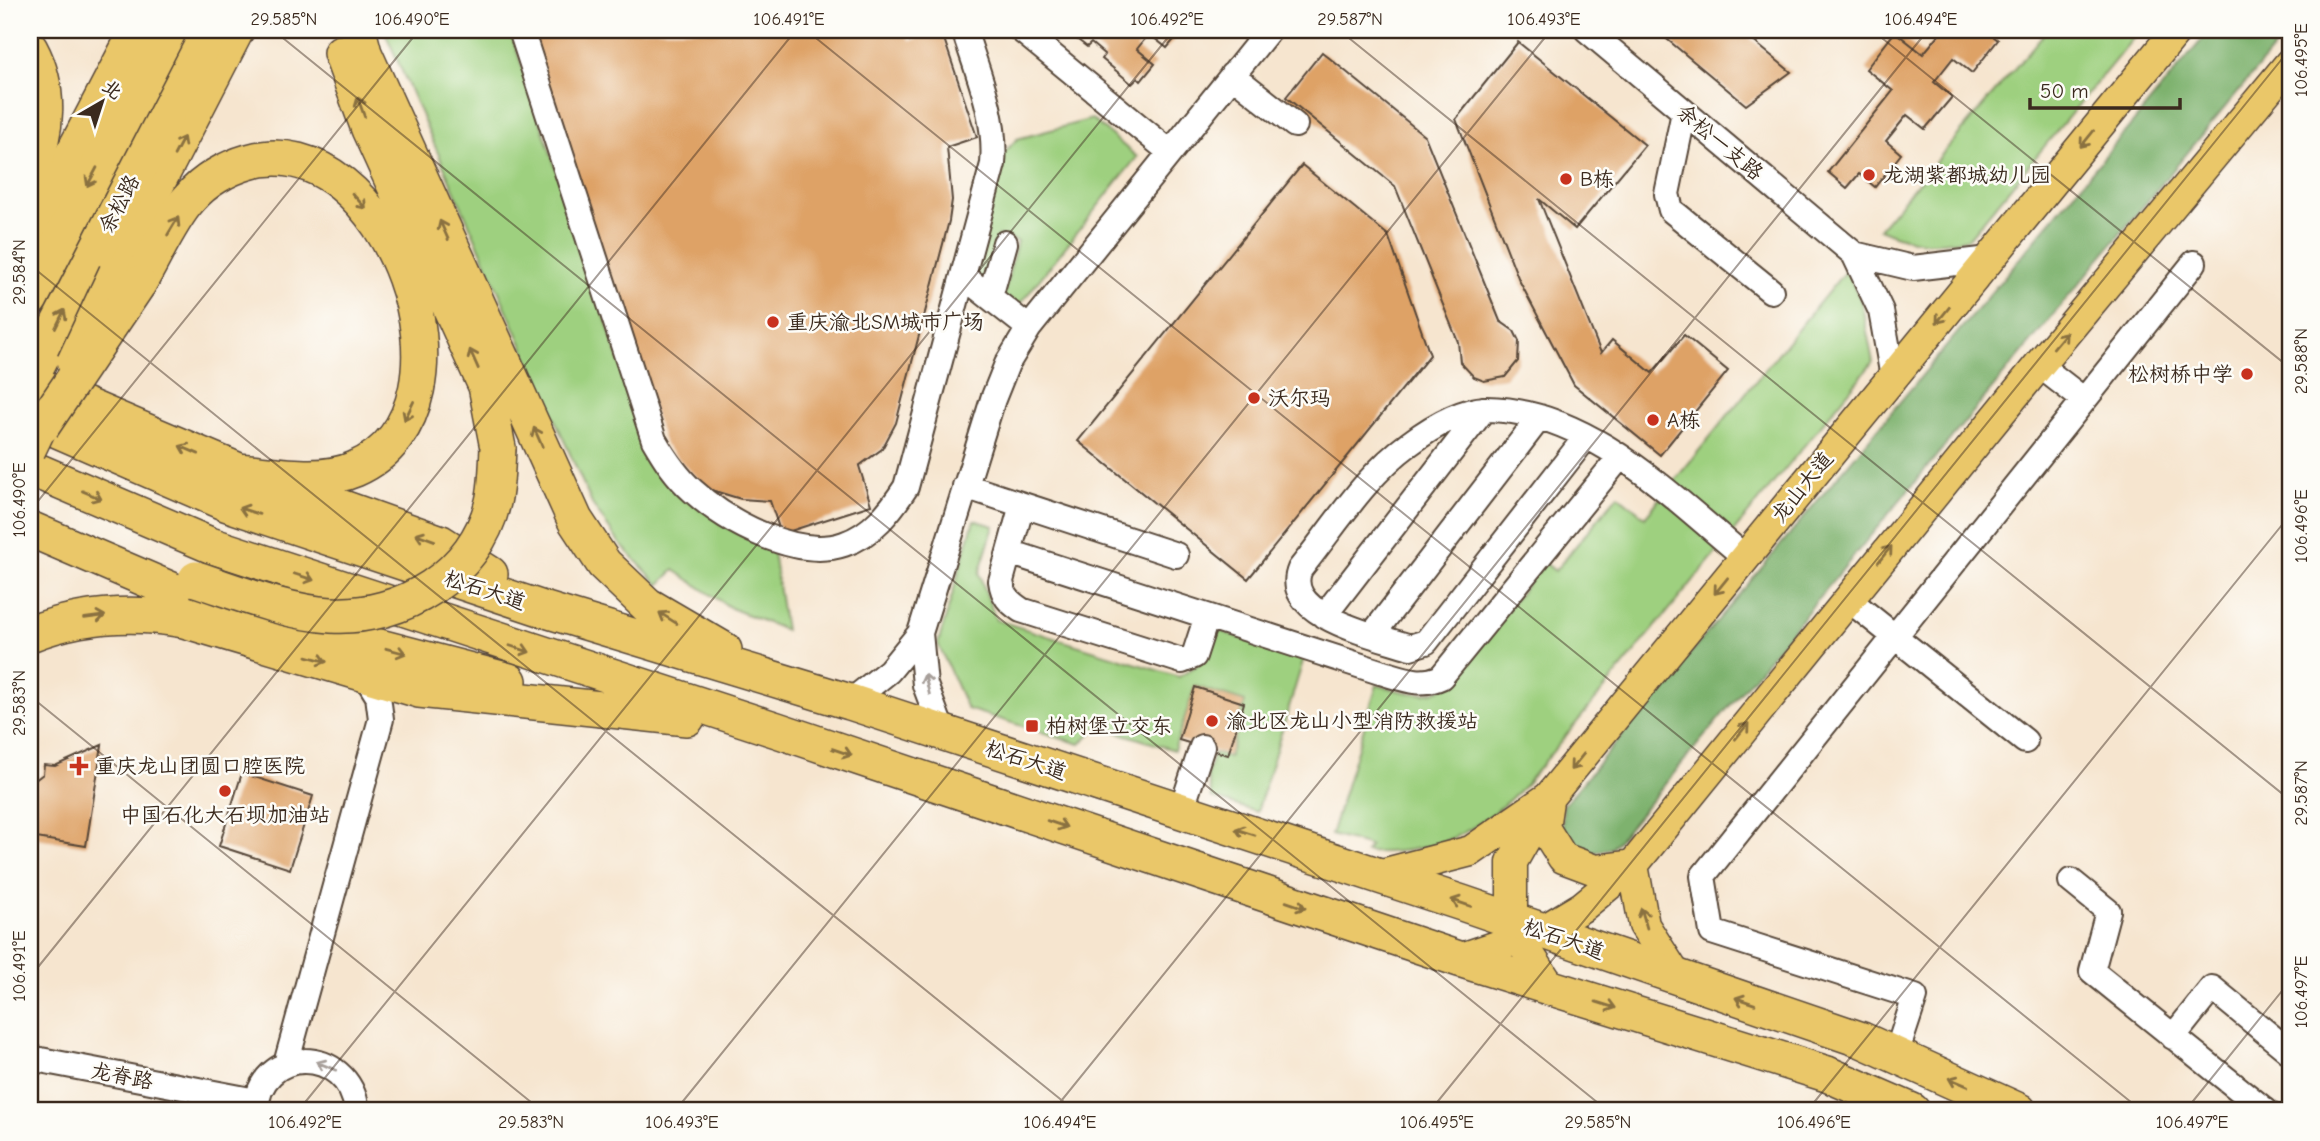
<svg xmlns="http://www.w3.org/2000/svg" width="2320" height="1141" font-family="'Comic Neue','LXGW WenKai TC',sans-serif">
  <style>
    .green { fill: #9ed07f; stroke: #6c7d4e; stroke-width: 2 }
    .forest { fill: #7eb26e; stroke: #5c6e46; stroke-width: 2 }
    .building { fill: #dea266 }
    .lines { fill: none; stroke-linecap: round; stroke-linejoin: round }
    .minor-casing { stroke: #574639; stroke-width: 28 }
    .major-casing { stroke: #574639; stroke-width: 33 }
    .highway-casing { stroke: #574639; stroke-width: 38 }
    .minor { stroke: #fff; stroke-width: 24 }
    .major { stroke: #eac769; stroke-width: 30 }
    .highway { stroke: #eac769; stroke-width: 35 }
    .major-bridge-casing { stroke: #574639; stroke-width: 33; stroke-linecap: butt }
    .highway-bridge-casing { stroke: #574639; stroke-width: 38; stroke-linecap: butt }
    .major-bridge { stroke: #eac769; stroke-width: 30 }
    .highway-bridge { stroke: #eac769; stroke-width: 35 }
    .oneway { stroke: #8a7140 }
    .oneway2 { stroke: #a79f9a }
    .ticks { fill: none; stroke: #3b2a1e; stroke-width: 2; stroke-opacity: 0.45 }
    .poi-dot { fill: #c8321e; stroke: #fdfcf7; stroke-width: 2.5 }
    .labels { text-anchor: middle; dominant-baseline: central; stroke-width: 5; stroke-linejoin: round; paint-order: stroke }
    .street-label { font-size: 21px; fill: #3b2a1e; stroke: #fdfcf7 }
    .poi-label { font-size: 21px; fill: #3b2a1e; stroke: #fdfcf7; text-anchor: start }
    .neatline { fill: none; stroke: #3b2a1e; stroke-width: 2.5 }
    .ticks-label { font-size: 18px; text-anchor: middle; fill: #3b2a1e }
  </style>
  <rect width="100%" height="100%" fill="#fdfcf7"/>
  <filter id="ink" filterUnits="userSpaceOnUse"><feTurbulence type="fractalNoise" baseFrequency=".0143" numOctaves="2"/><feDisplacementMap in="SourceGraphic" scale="14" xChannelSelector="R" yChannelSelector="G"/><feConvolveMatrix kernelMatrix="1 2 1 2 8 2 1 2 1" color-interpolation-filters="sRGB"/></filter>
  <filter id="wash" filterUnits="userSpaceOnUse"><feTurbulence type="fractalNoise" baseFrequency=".00686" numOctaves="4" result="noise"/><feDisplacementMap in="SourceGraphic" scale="28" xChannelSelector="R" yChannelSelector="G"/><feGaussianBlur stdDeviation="1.57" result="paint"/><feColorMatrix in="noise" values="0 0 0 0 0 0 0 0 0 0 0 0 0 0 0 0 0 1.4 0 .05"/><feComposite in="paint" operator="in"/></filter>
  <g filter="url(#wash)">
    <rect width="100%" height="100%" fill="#f6e5cf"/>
    <path class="green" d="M 384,30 L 510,30 L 646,441 L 721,524 L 773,552 L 785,630 L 731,608 L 674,570 L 659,585 L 621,545 L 592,504 Z
      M 2047,30 L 2140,30 L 1969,238 C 1935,246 1910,243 1879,229 Z
      M 1092,119 L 1137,157 L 1016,309 L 1003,298 L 1017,241 L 998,235 L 986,286 L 972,275 L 1000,157 L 1017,139 Z
      M 1846,270 L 1861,301 L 1873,362 L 1527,783 C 1479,832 1436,855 1366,852 L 1370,846 L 1331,835 L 1377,685 C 1400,691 1420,699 1443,688 L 1545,563 L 1555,571 L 1618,495 L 1645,517 Z
      M 974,520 L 994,526 L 979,574 L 996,620 L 1179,677 L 1199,664 L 1210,628 L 1304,658 L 1257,812 L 1212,798 L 1207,775 L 1214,753 L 1229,757 L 1245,702 L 1195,686 L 1174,750 L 1098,726 L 1080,744 L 967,709 L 938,644 Z"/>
    <path class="forest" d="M 2210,30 L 2289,30 L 1612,848 L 1587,854 L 1562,833 L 1563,806 Z"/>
    <g id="blocks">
      <path class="building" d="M 527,30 L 905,30 L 910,41 L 941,30 L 977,137 L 947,147 L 952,200 L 949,221 L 896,423 L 882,449 L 859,466 L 871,505 L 781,534 L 770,501 L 741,499 L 708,489 L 665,445 Z
        M 1065,30 L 1175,30 L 1178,35 L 1167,48 L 1149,34 L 1137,49 L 1155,64 L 1141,81 L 1138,78 L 1132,84 L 1102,59 L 1105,55 L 1091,43 L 1087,47 Z
        M 1656,30 L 1740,30 L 1791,72 L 1746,105 Z
        M 1943,30 L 1985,30 L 1998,40 L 1972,73 L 1953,58 L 1934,82 L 1952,97 L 1925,129 L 1907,115 L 1886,141 L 1901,154 L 1875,187 L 1859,174 L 1847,188 L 1828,172 L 1893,91 L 1866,69 L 1895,32 L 1923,54 Z
        M 1518,42 L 1645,145 L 1575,229 L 1539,199 L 1601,353 L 1612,340 L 1652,373 L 1684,335 L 1728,371 L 1660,455 L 1574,385 L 1519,280 L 1456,119 Z
        M 1322,52 L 1425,136 L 1500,321 L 1514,331 L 1519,341 L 1518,361 L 1505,377 L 1484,381 L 1474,377 L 1460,362 L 1458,342 L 1395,186 L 1286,97 Z
        M 1302,165 L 1388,235 L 1430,355 L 1248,579 L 1078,441 Z
        M 1195,687 L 1244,703 L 1228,755 L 1179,740 Z
        M 102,745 L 86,846 L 30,837 L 30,784 L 43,774 L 44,765 L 55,766 Z
        M 242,773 L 313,796 L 290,869 L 219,846 Z"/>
    </g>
  </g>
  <g filter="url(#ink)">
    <use href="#blocks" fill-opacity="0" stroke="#574639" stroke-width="2"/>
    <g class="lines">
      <defs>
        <path id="minor" d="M 521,30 L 654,440 C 665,459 676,476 693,491 C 727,522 797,560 844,544 C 872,535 891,510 906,487 L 993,164 C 997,117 978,74 964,30
          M 1021,30 L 1170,152
          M 1587,30 L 1854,254 L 1881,311 L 1893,377
          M 1232,75 L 1295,125
          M 1684,112 L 1667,194 L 1671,210 L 1771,291
          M 1854,254 L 1913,268 L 1990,259
          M 963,276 L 1029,328
          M 990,297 L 1005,243
          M 2039,365 L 2084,400
          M 1586,437 L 1426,642 L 1410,647 C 1378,636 1280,616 1300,569 C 1334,527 1365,476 1409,444 C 1429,429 1459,410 1486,409 C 1588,409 1672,497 1745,557
          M 965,486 L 1176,555
          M 1022,505 L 1001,581 C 1003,596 1009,602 1021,610 L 1182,661 L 1194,656 L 1207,616
          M 1009,552 L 1380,672 C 1402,678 1420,687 1441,677 L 1620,457
          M 1848,599 L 2025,741
          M 1324,616 L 1484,409
          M 920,633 L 925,685 L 943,733
          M 1373,634 L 1540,417
          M 850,702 L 889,671 L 920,633 L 993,399 L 1007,364 L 1029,328 L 1269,30
          M 1181,811 L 1202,747
          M 2071,881 L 2108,911 L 2092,971 L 2266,1111
          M 2173,1037 L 2212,988 L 2290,1052
          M 1896,1055 L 1915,997 L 1712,932 L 1703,876 L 2194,263
          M 30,1058 L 256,1101
          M 286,1064 L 381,719 L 378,696 L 363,672
          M 256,1111 C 258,1045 349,1044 357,1111"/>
        <path id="major" d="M 30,231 L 135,30
          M 114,272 L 239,30
          M 1548,801 L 1544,828 L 1563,858 L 1595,870 L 1633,865
          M 1545,804 L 1512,862 L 1512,921 L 1520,940 L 1551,988
          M 1378,875 L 1471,851 L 1549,797 L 2177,30
          M 1459,959 L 1542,931 L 1582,907 L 1633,865
          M 1677,977 L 1644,925 L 1633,865 L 2039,365 L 2290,63"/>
        <path id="highway" d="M 358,30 L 364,53 L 575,520 L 604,564 L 647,605 L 724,650
          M 30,49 C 51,88 48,133 30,173
          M 341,53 L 369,129 L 486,386 L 498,448
          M 138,284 C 153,260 171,218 190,198 C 204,181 227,168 248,162 C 386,121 494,408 355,469 C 321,484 275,474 239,471
          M 30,299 L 169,30
          M 30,379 L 210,30
          M 30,382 L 239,471 L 441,543 L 490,574
          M 30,418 L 228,504 L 546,610 L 850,702 L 1462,903 L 1862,1040 L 2019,1111
          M 30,468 L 210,545 L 777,730 L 1459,959 L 1827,1074 L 1912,1111
          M 30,529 L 188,597 L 509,681
          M 30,634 C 81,614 131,611 184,620 L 419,690 L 687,718"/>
      </defs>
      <use href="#minor" class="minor-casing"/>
      <use href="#major" class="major-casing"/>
      <use href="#highway" class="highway-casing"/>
      <use href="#minor" class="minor"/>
      <use href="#major" class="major"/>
      <use href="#highway" class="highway"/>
      <defs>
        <path id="major-bridge" d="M 72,362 L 114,272
          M 30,451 L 51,407"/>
        <path id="highway-bridge" d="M 42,426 L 138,284
          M 196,579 C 239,593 285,612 331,615 C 402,619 476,574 493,502 C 497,485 497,466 498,448"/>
      </defs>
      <use href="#major-bridge" class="major-bridge-casing"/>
      <use href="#highway-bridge" class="highway-bridge-casing"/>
      <use href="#major-bridge" class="major-bridge"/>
      <use href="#highway-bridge" class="highway-bridge"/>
    </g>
    <defs><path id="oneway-shaft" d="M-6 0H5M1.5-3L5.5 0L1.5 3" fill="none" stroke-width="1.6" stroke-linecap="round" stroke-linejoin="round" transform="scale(1.75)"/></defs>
    <g class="oneway">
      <use href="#oneway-shaft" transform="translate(361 107) rotate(-110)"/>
      <use href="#oneway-shaft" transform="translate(2087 139) rotate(129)"/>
      <use href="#oneway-shaft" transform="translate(179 146) rotate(-62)"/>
      <use href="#oneway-shaft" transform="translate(92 177) rotate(118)"/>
      <use href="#oneway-shaft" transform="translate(359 201) rotate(48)"/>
      <use href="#oneway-shaft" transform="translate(173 226) rotate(-59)"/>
      <use href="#oneway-shaft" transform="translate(444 230) rotate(-114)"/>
      <use href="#oneway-shaft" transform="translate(1943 315) rotate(129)"/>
      <use href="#oneway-shaft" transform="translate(60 319) rotate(-64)"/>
      <use href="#oneway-shaft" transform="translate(2060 340) rotate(-50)"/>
      <use href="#oneway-shaft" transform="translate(474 359) rotate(-114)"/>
      <use href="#oneway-shaft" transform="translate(409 411) rotate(116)"/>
      <use href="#oneway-shaft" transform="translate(538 437) rotate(-114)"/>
      <use href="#oneway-shaft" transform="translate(189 450) rotate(-157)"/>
      <use href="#oneway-shaft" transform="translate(92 495) rotate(23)"/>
      <use href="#oneway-shaft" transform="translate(249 511) rotate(-162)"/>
      <use href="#oneway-shaft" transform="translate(425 537) rotate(-160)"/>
      <use href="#oneway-shaft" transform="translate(1885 554) rotate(-51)"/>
      <use href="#oneway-shaft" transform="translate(304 577) rotate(18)"/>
      <use href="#oneway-shaft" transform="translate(1721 586) rotate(129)"/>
      <use href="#oneway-shaft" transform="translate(95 617) rotate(-7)"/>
      <use href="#oneway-shaft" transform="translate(668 618) rotate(-148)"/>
      <use href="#oneway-shaft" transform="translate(520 649) rotate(18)"/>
      <use href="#oneway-shaft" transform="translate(396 651) rotate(15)"/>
      <use href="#oneway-shaft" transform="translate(317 659) rotate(16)"/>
      <use href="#oneway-shaft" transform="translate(1742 731) rotate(-51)"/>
      <use href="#oneway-shaft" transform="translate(842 752) rotate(19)"/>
      <use href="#oneway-shaft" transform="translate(1577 762) rotate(129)"/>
      <use href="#oneway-shaft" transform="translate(1057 824) rotate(19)"/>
      <use href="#oneway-shaft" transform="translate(1245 832) rotate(-162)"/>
      <use href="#oneway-shaft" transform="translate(1461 903) rotate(-161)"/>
      <use href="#oneway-shaft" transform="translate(1296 905) rotate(19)"/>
      <use href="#oneway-shaft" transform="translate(1644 918) rotate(-106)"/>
      <use href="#oneway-shaft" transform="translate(1745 1001) rotate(-161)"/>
      <use href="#oneway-shaft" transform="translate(1606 1005) rotate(17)"/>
      <use href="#oneway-shaft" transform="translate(1958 1082) rotate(-157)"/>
    </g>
    <g class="oneway2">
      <use href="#oneway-shaft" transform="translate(927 684) rotate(-103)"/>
      <use href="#oneway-shaft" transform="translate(326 1066) rotate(-157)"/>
    </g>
  </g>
  <path class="ticks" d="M 273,30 L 1608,1111M 806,30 L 2142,1111M 1339,30 L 2290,800M 1872,30 L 2290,368M 30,45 L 42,30M 30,265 L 1075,1111M 30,511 L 419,30M 30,696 L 542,1111M 30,977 L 796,30M 298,1111 L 1174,30M 675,1111 L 1551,30M 1053,1111 L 1928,30M 1430,1111 L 2290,49M 1807,1111 L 2290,515M 2185,1111 L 2290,981"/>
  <g class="poi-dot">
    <circle cx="1869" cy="175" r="7"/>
    <circle cx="1566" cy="179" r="7"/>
    <circle cx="773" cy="322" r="7"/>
    <circle cx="2247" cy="374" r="7"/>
    <circle cx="1254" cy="398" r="7"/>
    <circle cx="1653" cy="420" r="7"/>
    <circle cx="1212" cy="721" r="7"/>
    <rect x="1025" y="719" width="14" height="14" rx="3.5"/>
    <path d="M75.5 755.5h7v7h7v7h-7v7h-7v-7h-7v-7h7z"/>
    <circle cx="225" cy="791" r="7"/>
  </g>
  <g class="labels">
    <g class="street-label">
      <text transform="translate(1720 142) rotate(40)">余松一支路</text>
      <text transform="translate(119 204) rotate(-62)">余松路</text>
      <text transform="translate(1802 487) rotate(-51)">龙山大道</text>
      <text transform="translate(485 590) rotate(18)">松石大道</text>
      <text transform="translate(1026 760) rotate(18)">松石大道</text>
      <text transform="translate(1564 939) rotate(19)">松石大道</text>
      <text transform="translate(122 1076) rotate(11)">龙脊路</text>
    </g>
    <g class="poi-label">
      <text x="1883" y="175">龙湖紫都城幼儿园</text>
      <text x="1580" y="179">B栋</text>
      <text x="787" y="322">重庆渝北SM城市广场</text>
      <text x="2233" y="374" text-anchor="end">松树桥中学</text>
      <text x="1268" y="398">沃尔玛</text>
      <text x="1667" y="420">A栋</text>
      <text x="1226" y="721">渝北区龙山小型消防救援站</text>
      <text x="1046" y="726">柏树堡立交东</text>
      <text x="95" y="766">重庆龙山团圆口腔医院</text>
      <text x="225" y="815" text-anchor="middle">中国石化大石坝加油站</text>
    </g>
  </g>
  <rect width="2320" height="1141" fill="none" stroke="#fdfcf7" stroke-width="77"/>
  <g transform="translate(102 102) rotate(39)" stroke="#fdfcf7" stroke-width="5" paint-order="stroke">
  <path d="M0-5L12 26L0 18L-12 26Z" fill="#3b2a1e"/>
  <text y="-10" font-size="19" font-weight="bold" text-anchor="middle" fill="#3b2a1e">北</text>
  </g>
  <path d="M2030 98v10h150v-10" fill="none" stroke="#3b2a1e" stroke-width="3.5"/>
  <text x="2040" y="98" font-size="21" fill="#3b2a1e" stroke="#fdfcf7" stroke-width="5" paint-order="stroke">50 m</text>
  <rect x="38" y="38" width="2244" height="1064" class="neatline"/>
  <g class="ticks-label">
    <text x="284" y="25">29.585°N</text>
    <text x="412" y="25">106.490°E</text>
    <text x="789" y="25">106.491°E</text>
    <text x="1167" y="25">106.492°E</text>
    <text x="1350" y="25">29.587°N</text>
    <text x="1544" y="25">106.493°E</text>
    <text x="1921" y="25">106.494°E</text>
    <text transform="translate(2301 60) rotate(-90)" y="6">106.495°E</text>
    <text transform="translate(19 272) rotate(-90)" y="6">29.584°N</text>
    <text transform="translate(2301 361) rotate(-90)" y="6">29.588°N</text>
    <text transform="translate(19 500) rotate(-90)" y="6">106.490°E</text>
    <text transform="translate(2301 526) rotate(-90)" y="6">106.496°E</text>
    <text transform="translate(19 703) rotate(-90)" y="6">29.583°N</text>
    <text transform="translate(2301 793) rotate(-90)" y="6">29.587°N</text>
    <text transform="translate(19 966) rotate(-90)" y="6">106.491°E</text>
    <text transform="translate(2301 992) rotate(-90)" y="6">106.497°E</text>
    <text x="305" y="1128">106.492°E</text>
    <text x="531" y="1128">29.583°N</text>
    <text x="682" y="1128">106.493°E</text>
    <text x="1060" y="1128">106.494°E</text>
    <text x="1437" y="1128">106.495°E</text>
    <text x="1598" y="1128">29.585°N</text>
    <text x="1814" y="1128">106.496°E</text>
    <text x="2192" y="1128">106.497°E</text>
  </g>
</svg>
